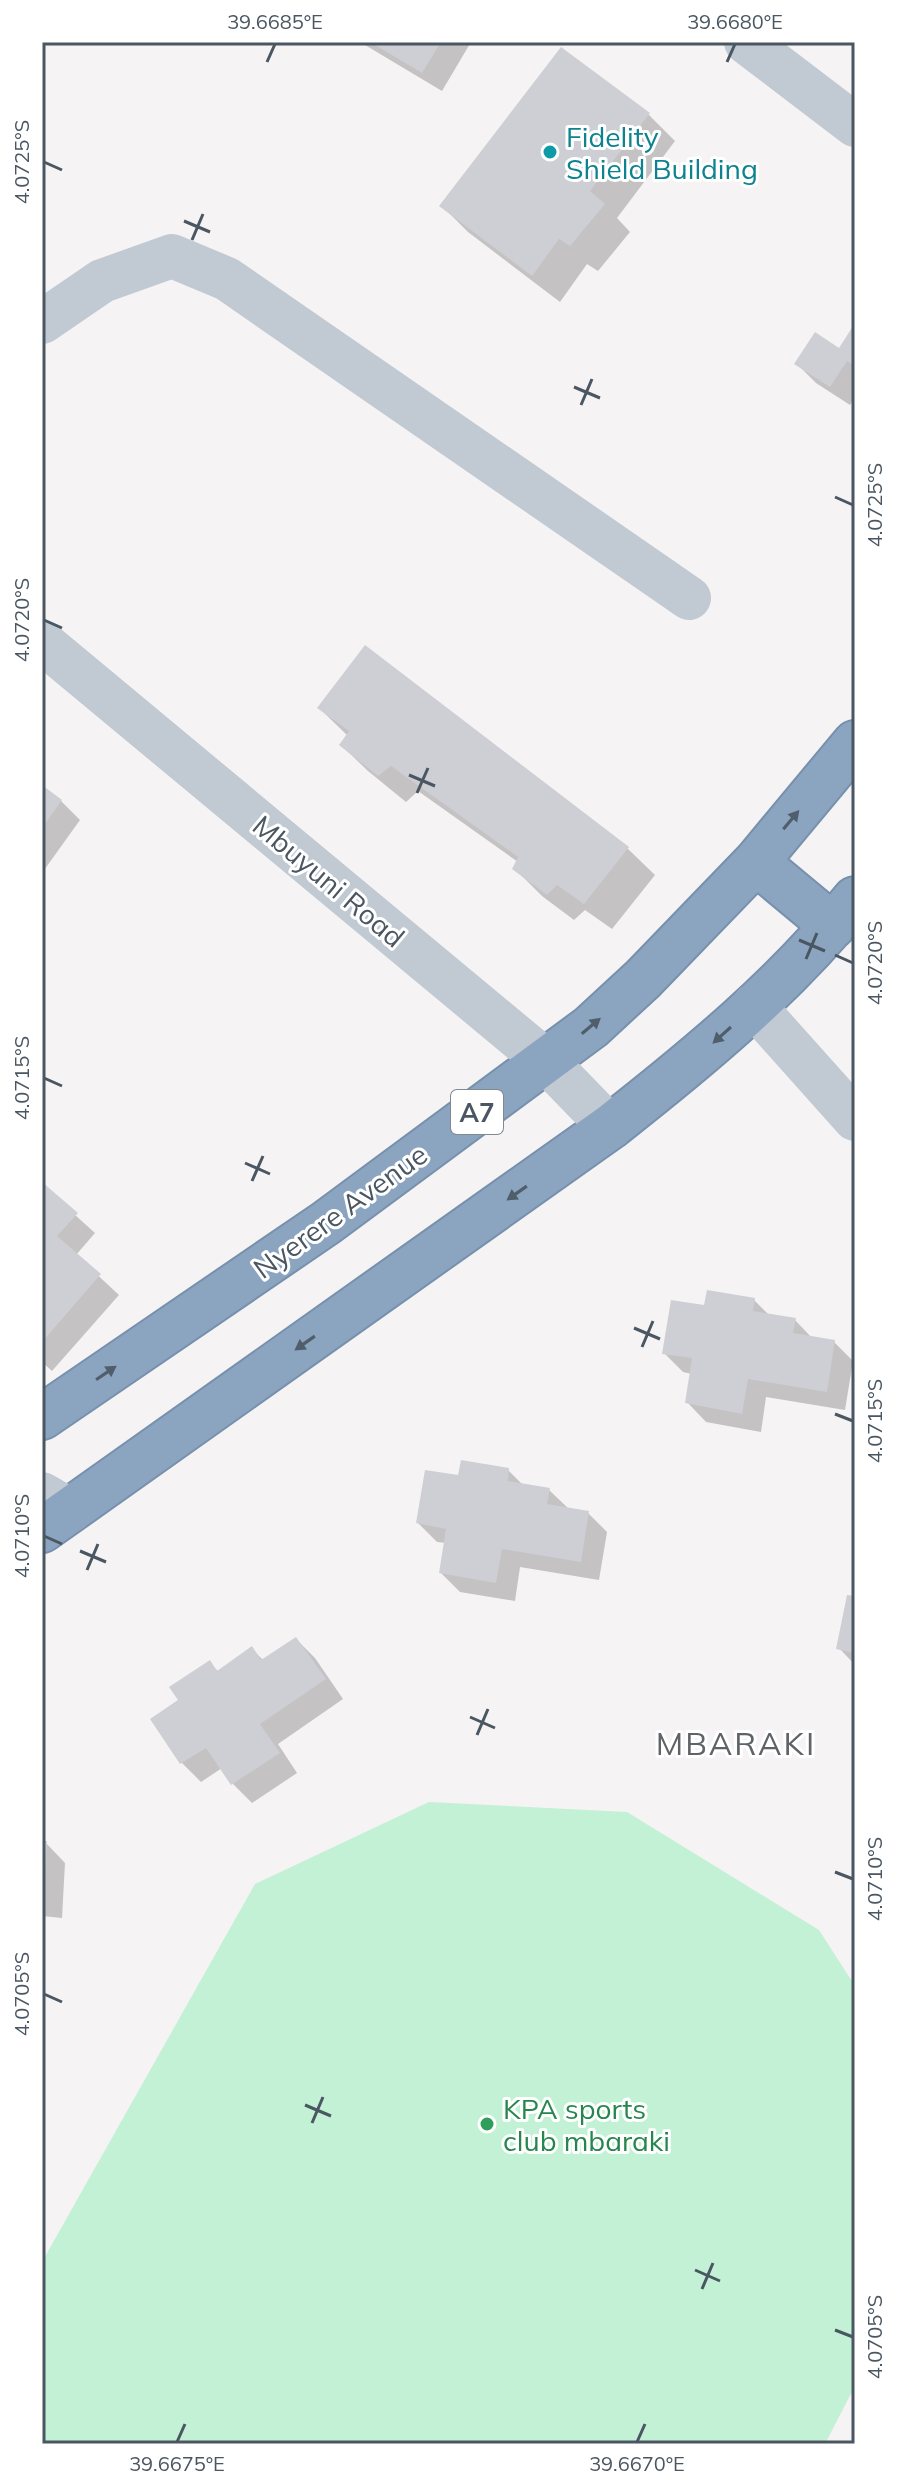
<svg xmlns="http://www.w3.org/2000/svg" width="897" height="2486" font-family="Mulish,sans-serif">
  <style>
    .green { fill: #c3f1d5 }
    .shadow { fill: #0003 }
    .building { fill: #cdcfd5 }
    .lines { fill: none; stroke-linecap: round; stroke-linejoin: round }
    .highway-casing { stroke: #7690ad; stroke-width: 48 }
    .minor { stroke: #c1cad2; stroke-width: 44 }
    .highway { stroke: #8ba5c1; stroke-width: 44 }
    .oneway { fill: #505e6b }
    .ticks { fill: none; stroke: #4a5661; stroke-width: 3 }
    .culture-dot { fill: #0f9aa8; stroke: #fff; stroke-width: 3 }
    .leisure-dot { fill: #2e9e5b; stroke: #fff; stroke-width: 3 }
    .labels { text-anchor: middle; dominant-baseline: central; stroke-width: 6; stroke-linejoin: round; paint-order: stroke }
    .shield { fill: #fff; stroke: #808990; stroke-width: 2 }
    .shield-label { font-size: 26px; font-weight: bold; fill: #4a5661 }
    .culture-label { font-size: 28px; fill: #0d838f; stroke: #fff; text-anchor: start }
    .street-label { font-size: 28px; fill: #4a5661; stroke: #fff }
    .leisure-label { font-size: 28px; fill: #27864d; stroke: #fff; text-anchor: start }
    .quarter-label { font-size: 32px; letter-spacing: 2px; fill: #5f6368; stroke: #fff }
    .neatline { fill: none; stroke: #4a5661; stroke-width: 3 }
    .ticks-label { font-size: 20px; text-anchor: middle; fill: #4a5661 }
  </style>
  <rect width="100%" height="100%" fill="#f5f3f3"/>
  <path class="green" d="M 429,1802 L 627,1812 L 819,1930 L 855,1986 L 855,2386 L 825,2444 L 42,2444 L 42,2262 L 255,1884 Z"/>
  <path class="shadow" d="M 360,42 L 471,42 L 442,91 Z
    M 562,50 L 649,115 L 675,141 L 617,218 L 630,232 L 598,271 L 587,264 L 560,302 L 468,232 L 442,206 Z
    M 855,327 L 855,397 L 850,405 L 816,383 L 797,364 L 840,351 Z
    M 366,648 L 628,849 L 655,875 L 612,929 L 585,910 L 574,920 L 542,896 L 515,869 L 518,862 L 418,791 L 406,802 L 368,771 L 341,745 L 348,736 L 319,708 Z
    M 42,788 L 61,801 L 80,820 L 42,873 Z
    M 42,1185 L 95,1233 L 76,1255 L 119,1295 L 52,1371 L 42,1362 Z
    M 754,1300 L 770,1316 L 795,1320 L 813,1339 L 834,1342 L 853,1361 L 845,1410 L 766,1397 L 761,1432 L 706,1422 L 687,1402 L 692,1374 L 683,1372 L 664,1353 L 706,1307 Z
    M 508,1470 L 524,1486 L 549,1490 L 569,1509 L 588,1513 L 607,1532 L 599,1580 L 520,1567 L 515,1601 L 460,1592 L 441,1573 L 446,1543 L 437,1542 L 418,1523 L 460,1478 Z
    M 855,1598 L 855,1665 L 839,1648 Z
    M 296,1639 L 315,1658 L 343,1699 L 278,1744 L 297,1773 L 252,1803 L 233,1784 L 222,1768 L 201,1782 L 182,1763 L 152,1720 L 181,1701 L 209,1663 L 219,1672 L 252,1649 L 264,1661 Z
    M 42,1843 L 46,1843 L 65,1863 L 62,1918 L 42,1916 Z"/>
  <path class="building" d="M 370,42 L 441,42 L 422,73 Z
    M 561,47 L 650,113 L 590,191 L 605,204 L 570,246 L 559,239 L 532,276 L 439,206 Z
    M 855,323 L 855,366 L 847,361 L 830,387 L 794,364 L 815,332 L 839,348 Z
    M 365,645 L 629,847 L 584,904 L 557,885 L 547,895 L 512,869 L 518,857 L 391,766 L 378,776 L 339,745 L 349,731 L 317,708 Z
    M 42,785 L 62,800 L 42,828 Z
    M 42,1182 L 78,1213 L 57,1236 L 101,1274 L 42,1342 Z
    M 707,1290 L 755,1298 L 753,1311 L 796,1318 L 793,1333 L 835,1340 L 827,1392 L 748,1379 L 742,1414 L 685,1403 L 692,1358 L 662,1354 L 671,1300 L 704,1305 Z
    M 461,1460 L 509,1468 L 508,1481 L 550,1488 L 547,1504 L 589,1511 L 581,1562 L 502,1549 L 496,1583 L 439,1573 L 446,1529 L 416,1523 L 425,1470 L 458,1475 Z
    M 847,1595 L 855,1596 L 855,1653 L 836,1649 Z
    M 296,1637 L 326,1679 L 260,1724 L 280,1753 L 231,1785 L 206,1748 L 180,1764 L 150,1719 L 178,1700 L 169,1687 L 210,1660 L 217,1671 L 252,1646 L 261,1660 Z
    M 42,1841 L 47,1841 L 44,1888 L 42,1888 Z"/>
  <g class="lines">
    <defs>
      <path id="highway" d="M 756,862 L 833,926
        M 42,1417 L 326,1223 L 591,1027 L 643,979 L 756,862 L 855,743
        M 42,1530 L 610,1127 C 698,1058 785,986 855,899"/>
    </defs>
    <use href="#highway" class="highway-casing"/>
    <path class="minor" d="M 746,42 L 855,125
      M 42,322 L 102,281 L 172,256 L 227,279 L 689,598
      M 42,642 L 546,1061 L 610,1127
      M 754,1006 L 855,1119
      M 42,1494 L 70,1510"/>
    <use href="#highway" class="highway"/>
  </g>
  <defs><path id="oneway-solid" d="M-6-.8H1V-3.2L6.5 0L1 3.2V.8H-6Z" transform="scale(2)"/></defs>
  <g class="oneway">
    <use href="#oneway-solid" transform="translate(791 820) rotate(-50)"/>
    <use href="#oneway-solid" transform="translate(591 1026) rotate(-40)"/>
    <use href="#oneway-solid" transform="translate(722 1035) rotate(138)"/>
    <use href="#oneway-solid" transform="translate(517 1193) rotate(145)"/>
    <use href="#oneway-solid" transform="translate(305 1343) rotate(145)"/>
    <use href="#oneway-solid" transform="translate(106 1373) rotate(-34)"/>
  </g>
  <path class="ticks" d="M 267,62 L 275,44M 727,62 L 735,44M 44,162 L 62,170M 184,221 L 210,232M 192,240 L 203,214M 574,387 L 600,398M 581,405 L 592,379M 835,497 L 853,505M 44,620 L 62,628M 409,775 L 435,786M 417,793 L 428,768M 799,940 L 825,951M 835,955 L 853,963M 806,959 L 817,933M 44,1078 L 62,1086M 245,1163 L 270,1174M 252,1181 L 263,1156M 634,1328 L 660,1339M 642,1347 L 653,1321M 835,1414 L 853,1421M 44,1536 L 62,1544M 80,1551 L 106,1562M 87,1570 L 98,1544M 470,1717 L 495,1728M 477,1735 L 488,1709M 835,1872 L 853,1879M 44,1994 L 62,2002M 305,2105 L 331,2116M 312,2123 L 323,2097M 695,2270 L 720,2281M 702,2289 L 713,2263M 835,2330 L 853,2337M 177,2442 L 185,2424M 637,2442 L 645,2424"/>
  <circle class="culture-dot" cx="550" cy="152" r="8"/>
  <circle class="leisure-dot" cx="487" cy="2124" r="8"/>
  <g class="labels">
    <rect class="shield" x="451" y="1090" width="52" height="44" rx="6"/>
    <g class="shield-label">
      <text x="477" y="1112">A7</text>
    </g>
    <g class="culture-label">
      <text x="566" y="136">Fidelity<tspan x="566" dy="32">Shield Building</tspan></text>
    </g>
    <g class="street-label">
      <text transform="translate(329 881) rotate(40)">Mbuyuni Road</text>
      <text transform="translate(340 1211) rotate(-36)">Nyerere Avenue</text>
    </g>
    <g class="leisure-label">
      <text x="503" y="2108">KPA sports<tspan x="503" dy="32">club mbaraki</tspan></text>
    </g>
    <g class="quarter-label">
      <text x="736" y="1743">MBARAKI</text>
    </g>
  </g>
  <rect width="897" height="2486" fill="none" stroke="#ffffff" stroke-width="88"/>
  <rect x="44" y="44" width="809" height="2398" class="neatline"/>
  <g class="ticks-label">
    <text x="275" y="29">39.6685°E</text>
    <text x="735" y="29">39.6680°E</text>
    <text transform="translate(22 162) rotate(-90)" y="7">4.0725°S</text>
    <text transform="translate(875 505) rotate(-90)" y="7">4.0725°S</text>
    <text transform="translate(22 620) rotate(-90)" y="7">4.0720°S</text>
    <text transform="translate(875 963) rotate(-90)" y="7">4.0720°S</text>
    <text transform="translate(22 1078) rotate(-90)" y="7">4.0715°S</text>
    <text transform="translate(875 1421) rotate(-90)" y="7">4.0715°S</text>
    <text transform="translate(22 1536) rotate(-90)" y="7">4.0710°S</text>
    <text transform="translate(875 1879) rotate(-90)" y="7">4.0710°S</text>
    <text transform="translate(22 1994) rotate(-90)" y="7">4.0705°S</text>
    <text transform="translate(875 2337) rotate(-90)" y="7">4.0705°S</text>
    <text x="177" y="2471">39.6675°E</text>
    <text x="637" y="2471">39.6670°E</text>
  </g>
</svg>
